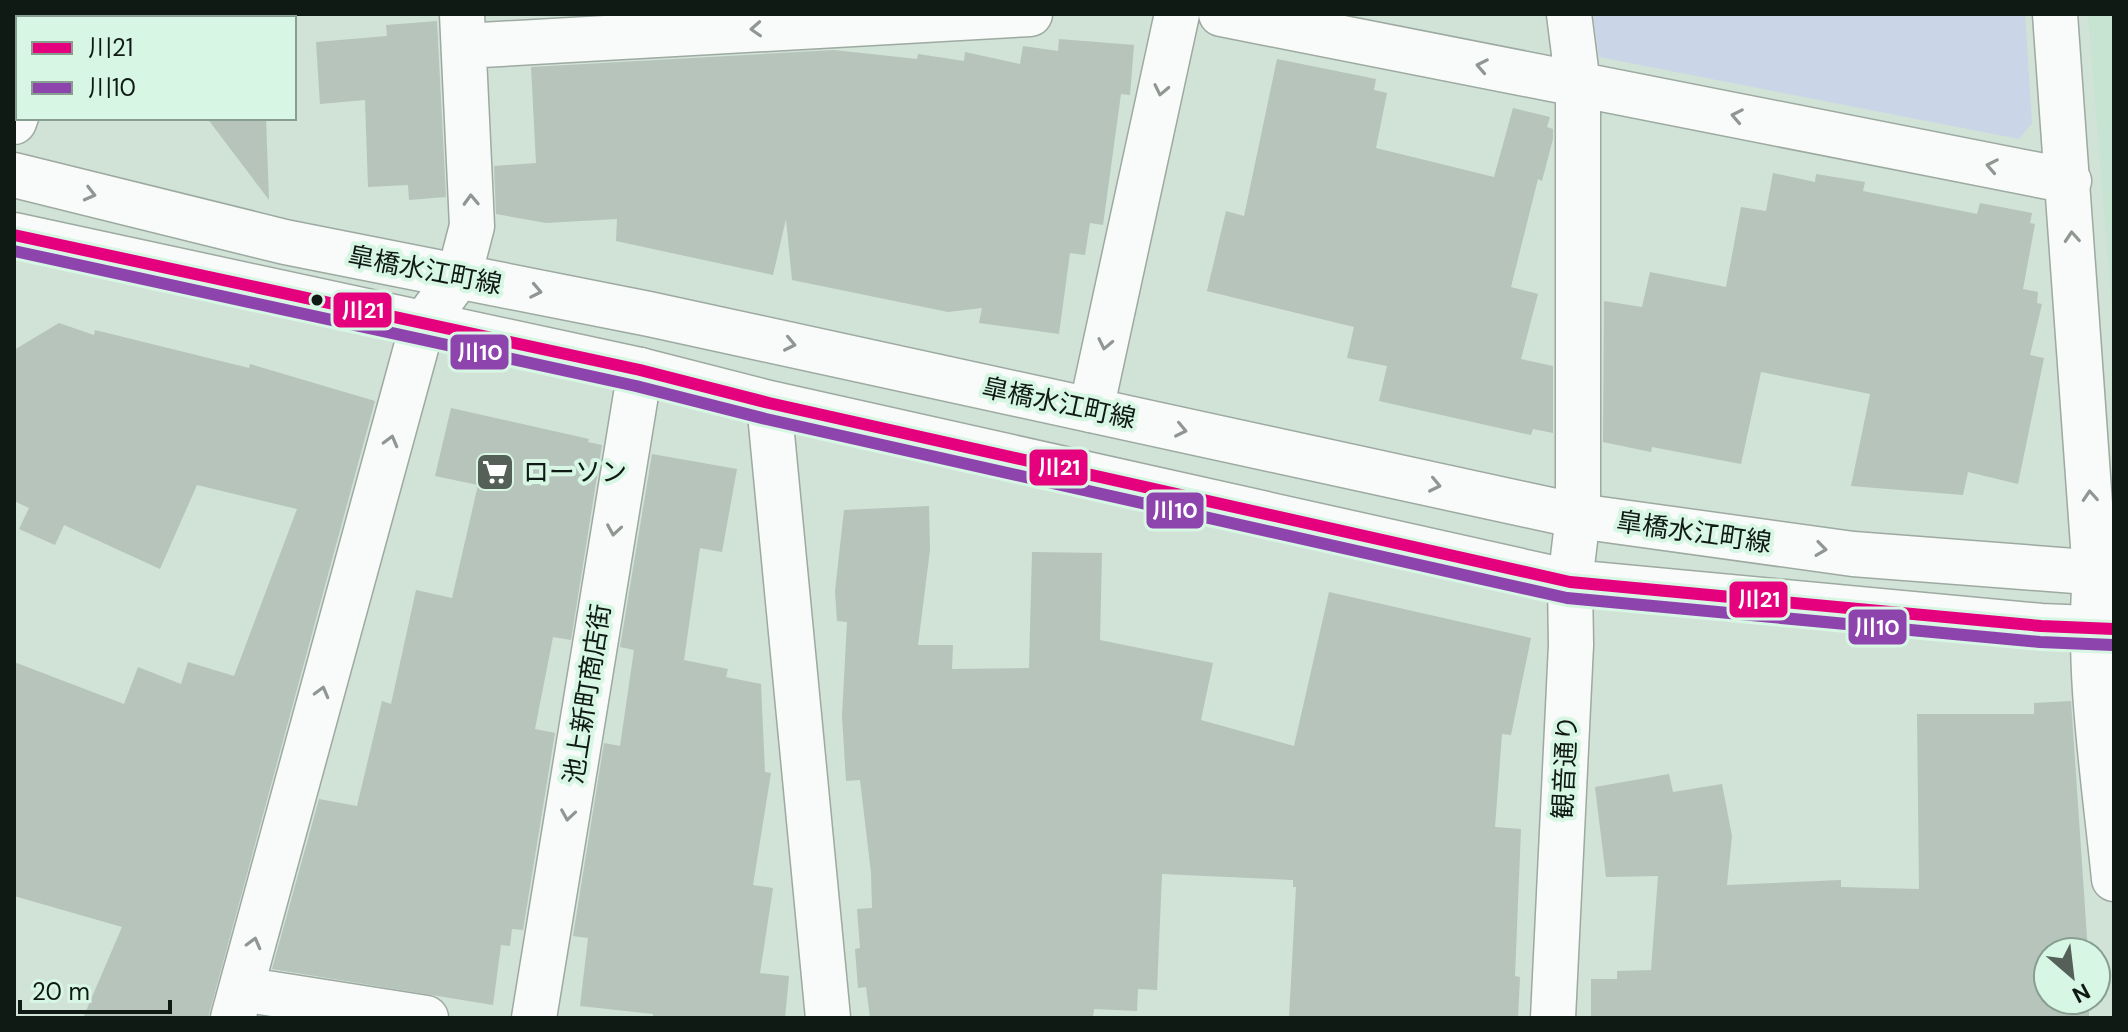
<svg xmlns="http://www.w3.org/2000/svg" width="2128" height="1032" font-family="'DM Sans','Noto Sans JP',sans-serif">
  <style>
    .built { fill: #c7e3d1 }
    .green { fill: #cbd5e8 }
    .building { fill: #b6c4bb }
    .lines { fill: none; stroke-linecap: round; stroke-linejoin: round }
    .street-casing { stroke: #9da9a1; stroke-width: 47 }
    .secondary-casing { stroke: #9da9a1; stroke-width: 47 }
    .primary-casing { stroke: #9da9a1; stroke-width: 47 }
    .street { stroke: #f8fbf9; stroke-width: 44 }
    .secondary { stroke: #f8fbf9; stroke-width: 44 }
    .primary { stroke: #f8fbf9; stroke-width: 44 }
    .bus-1-casing { stroke: #d7f6e3; stroke-width: 18 }
    .bus-2-casing { stroke: #d7f6e3; stroke-width: 18 }
    .bus-1 { stroke: #e5007d; stroke-width: 12 }
    .bus-2 { stroke: #8e44ad; stroke-width: 12 }
    .oneway { stroke: #909692 }
    .bus-dot { fill: #101a14; stroke: #d7f6e3; stroke-width: 3 }
    .labels { text-anchor: middle; dominant-baseline: central; stroke-width: 8; stroke-linejoin: round; paint-order: stroke }
    .street-label { font-size: 26px; fill: #101a14; stroke: #d7f6e3 }
    .poi-label { font-size: 26px; fill: #101a14; stroke: #d7f6e3; text-anchor: start }
    .line-badge { stroke: #d7f6e3; stroke-width: 3 }
    .badge-label { font-size: 22px; text-anchor: middle; font-weight: bold; fill: #fff }
  </style>
  <rect width="100%" height="100%" fill="#d1e2d7"/>
  <path class="built" d="M 2088,14 L 2114,14 L 2114,331 Z"/>
  <path class="green" d="M 1593,14 L 2025,14 L 2032,123 L 2019,139 L 1599,57 Z"/>
  <path class="building" d="M 437,21 L 446,197 L 409,200 L 408,185 L 368,187 L 365,100 L 320,104 L 316,42 L 387,36 L 386,25 Z
    M 1059,39 L 1134,45 L 1130,95 L 1121,94 L 1103,225 L 1090,223 L 1085,255 L 1070,253 L 1059,334 L 979,323 L 982,308 L 948,312 L 792,280 L 786,219 L 773,275 L 616,241 L 617,219 L 546,223 L 496,214 L 494,166 L 536,163 L 531,67 L 834,50 L 917,59 L 918,54 L 964,61 L 965,52 L 1020,64 L 1023,46 L 1058,51 Z
    M 1277,59 L 1376,79 L 1374,90 L 1387,93 L 1376,148 L 1494,177 L 1513,108 L 1550,117 L 1547,127 L 1553,129 L 1553,139 L 1542,181 L 1538,179 L 1511,287 L 1538,294 L 1521,359 L 1553,366 L 1553,433 L 1533,429 L 1531,435 L 1379,401 L 1387,366 L 1347,358 L 1354,327 L 1207,291 L 1226,211 L 1244,216 Z
    M 207,118 L 266,118 L 269,200 Z
    M 1773,173 L 1815,182 L 1816,174 L 1865,182 L 1863,191 L 1977,214 L 1980,203 L 2032,213 L 2030,223 L 2035,224 L 2023,289 L 2038,292 L 2037,303 L 2042,304 L 2030,355 L 2044,358 L 2018,484 L 1968,472 L 1963,495 L 1851,486 L 1870,394 L 1761,372 L 1741,464 L 1652,447 L 1651,452 L 1603,442 L 1604,301 L 1642,307 L 1650,272 L 1726,287 L 1741,207 L 1766,211 Z
    M 59,323 L 94,335 L 95,330 L 249,368 L 250,364 L 375,401 L 208,1018 L 83,1018 L 122,927 L 14,896 L 14,662 L 124,704 L 138,667 L 181,684 L 188,662 L 234,676 L 297,509 L 197,485 L 160,569 L 64,525 L 55,545 L 19,529 L 29,508 L 14,501 L 14,350 Z
    M 451,408 L 589,439 L 588,442 L 602,445 L 571,640 L 553,637 L 535,729 L 555,733 L 523,930 L 512,929 L 510,946 L 501,945 L 493,1005 L 272,969 L 319,799 L 357,806 L 382,701 L 391,704 L 416,590 L 452,598 L 478,485 L 435,476 Z
    M 652,454 L 737,469 L 722,552 L 700,548 L 684,660 L 728,669 L 726,677 L 761,684 L 765,772 L 771,773 L 753,885 L 773,888 L 760,973 L 789,976 L 785,1018 L 653,1018 L 653,1014 L 580,1006 L 588,938 L 573,936 L 604,743 L 620,746 L 634,650 L 620,647 Z
    M 929,506 L 930,550 L 918,645 L 953,645 L 952,669 L 1029,668 L 1032,552 L 1102,553 L 1100,640 L 1213,663 L 1201,720 L 1294,746 L 1329,592 L 1531,638 L 1511,735 L 1502,734 L 1495,827 L 1521,829 L 1515,976 L 1520,977 L 1518,1018 L 1289,1018 L 1296,887 L 1293,887 L 1293,880 L 1162,874 L 1157,990 L 1138,989 L 1137,1011 L 1094,1009 L 1093,1018 L 870,1018 L 866,987 L 858,988 L 855,949 L 860,948 L 857,909 L 872,908 L 871,873 L 860,780 L 846,781 L 842,716 L 847,622 L 837,621 L 835,591 L 844,510 Z
    M 2071,701 L 2088,952 L 2048,952 L 2048,1000 L 2089,1000 L 2089,1018 L 1591,1018 L 1591,979 L 1617,979 L 1617,971 L 1651,970 L 1658,876 L 1606,877 L 1595,787 L 1669,774 L 1673,792 L 1722,784 L 1732,836 L 1727,885 L 1841,880 L 1841,887 L 1919,889 L 1917,714 L 2034,714 L 2034,703 Z"/>
  <g class="lines">
    <defs>
      <path id="street" d="M 1221,14 L 2069,181
        M 2055,14 L 2095,574 C 2087,676 2104,778 2114,879
        M 464,46 L 1030,14
        M 1091,410 L 1177,14
        M 241,989 L 426,1018
        M 233,1018 L 422,326 L 459,276 L 472,226 L 462,14
        M 534,1018 L 640,370
        M 1553,1018 L 1571,645 L 1570,582 L 1578,516 L 1578,85 L 1569,14"/>
      <path id="secondary" d="M 14,175 L 285,242 L 649,314 L 1578,516 L 1853,554 L 2114,574
        M 14,235 L 640,370 L 769,403 L 1570,582 L 2041,626 L 2114,629
        M 769,403 L 828,1018"/>
      <path id="primary" d="M 52,18 L 53,14
        M 14,122 L 18,111"/>
    </defs>
    <use href="#street" class="street-casing"/>
    <use href="#secondary" class="secondary-casing"/>
    <use href="#primary" class="primary-casing"/>
    <use href="#street" class="street"/>
    <use href="#secondary" class="secondary"/>
    <use href="#primary" class="primary"/>
    <defs>
      <path id="bus-1" d="M 14,235 L 640,370 L 769,403 L 1570,582 L 2041,626 L 2114,629"/>
      <path id="bus-2" d="M 14,251 L 636,386 L 766,419 L 1567,598 L 2040,642 L 2113,645"/>
    </defs>
    <use href="#bus-1" class="bus-1-casing"/>
    <use href="#bus-2" class="bus-2-casing"/>
    <use href="#bus-1" class="bus-1"/>
    <use href="#bus-2" class="bus-2"/>
  </g>
  <defs><path id="oneway-chevron" d="M-2-3.5L2.5 0L-2 3.5" fill="none" stroke-width="1.6" stroke-linecap="round" stroke-linejoin="round" transform="scale(2)"/></defs>
  <g class="oneway">
    <use href="#oneway-chevron" transform="translate(756 29) rotate(177)"/>
    <use href="#oneway-chevron" transform="translate(1482 66) rotate(-169)"/>
    <use href="#oneway-chevron" transform="translate(1161 90) rotate(102)"/>
    <use href="#oneway-chevron" transform="translate(1737 116) rotate(-169)"/>
    <use href="#oneway-chevron" transform="translate(1992 166) rotate(-169)"/>
    <use href="#oneway-chevron" transform="translate(90 194) rotate(14)"/>
    <use href="#oneway-chevron" transform="translate(471 200) rotate(-92)"/>
    <use href="#oneway-chevron" transform="translate(2072 237) rotate(-94)"/>
    <use href="#oneway-chevron" transform="translate(536 291) rotate(11)"/>
    <use href="#oneway-chevron" transform="translate(790 344) rotate(12)"/>
    <use href="#oneway-chevron" transform="translate(1105 344) rotate(102)"/>
    <use href="#oneway-chevron" transform="translate(1181 430) rotate(12)"/>
    <use href="#oneway-chevron" transform="translate(391 441) rotate(-75)"/>
    <use href="#oneway-chevron" transform="translate(1435 485) rotate(12)"/>
    <use href="#oneway-chevron" transform="translate(2090 496) rotate(-94)"/>
    <use href="#oneway-chevron" transform="translate(614 530) rotate(99)"/>
    <use href="#oneway-chevron" transform="translate(1821 549) rotate(8)"/>
    <use href="#oneway-chevron" transform="translate(322 692) rotate(-75)"/>
    <use href="#oneway-chevron" transform="translate(568 815) rotate(99)"/>
    <use href="#oneway-chevron" transform="translate(254 943) rotate(-75)"/>
  </g>
  <defs>
    <symbol id="supermarket-square" viewBox="-11 -11 22 22"><rect x="-9" y="-9" width="18" height="18" rx="4" fill="#546058" stroke="#d7f6e3"/><path d="M-6-5.5h2.5l.6 2H6L4.5 2H-2.5L-4.4-4H-6ZM-1.5 3.2a1.3 1.3 0 1 0 .1 0ZM3 3.2a1.3 1.3 0 1 0 .1 0Z" fill="#fff"/></symbol>
  </defs>
  <g fill-rule="evenodd">
    <use href="#supermarket-square" x="473" y="450" width="44" height="44"/>
  </g>
  <circle class="bus-dot" cx="317" cy="300" r="7"/>
  <g class="labels">
    <g class="street-label">
      <text transform="translate(425 270) rotate(11)">皐橋水江町線</text>
      <text transform="translate(1059 403) rotate(12)">皐橋水江町線</text>
      <text transform="translate(1694 532) rotate(8)">皐橋水江町線</text>
      <text transform="translate(587 694) rotate(-81)">池上新町商店街</text>
      <text transform="translate(1565 767) rotate(-87)">観音通り</text>
    </g>
    <g class="poi-label">
      <text x="523" y="472">ローソン</text>
    </g>
  </g>
  <g class="line-badge">
    <rect x="332" y="291" width="61" height="38" rx="8" fill="#e5007d"/>
    <rect x="449" y="333" width="61" height="38" rx="8" fill="#8e44ad"/>
    <rect x="1028" y="448" width="61" height="39" rx="8" fill="#e5007d"/>
    <rect x="1145" y="491" width="60" height="39" rx="8" fill="#8e44ad"/>
    <rect x="1728" y="580" width="61" height="39" rx="8" fill="#e5007d"/>
    <rect x="1847" y="608" width="61" height="38" rx="8" fill="#8e44ad"/>
  </g>
  <g class="badge-label">
    <text x="363" y="318">川21</text>
    <text x="480" y="360">川10</text>
    <text x="1059" y="475">川21</text>
    <text x="1175" y="518">川10</text>
    <text x="1759" y="607">川21</text>
    <text x="1877" y="635">川10</text>
  </g>
  <rect width="2128" height="1032" fill="none" stroke="#101a14" stroke-width="32"/>
  <rect x="16" y="16" width="280" height="104" fill="#d7f6e3" stroke="#879e90" stroke-width="2"/>
  <rect x="32" y="42" width="40" height="12" fill="#e5007d" stroke="#879e90" stroke-width="2"/>
  <text x="88" y="56" font-size="24" fill="#101a14">川21</text>
  <rect x="32" y="82" width="40" height="12" fill="#8e44ad" stroke="#879e90" stroke-width="2"/>
  <text x="88" y="96" font-size="24" fill="#101a14">川10</text>
  <g transform="translate(2072 976) rotate(152)"><circle r="38" fill="#d7f6e3" stroke="#879e90" stroke-width="2"/>
  <path d="M0-6L14 30L0 20L-14 30Z" fill="#546058"/>
  <text y="-12" font-size="22" font-weight="bold" text-anchor="middle" fill="#101a14">N</text>
  </g>
  <path d="M20 1000v12h150v-12" fill="none" stroke="#101a14" stroke-width="4"/>
  <text x="32" y="1000" font-size="24" fill="#101a14" stroke="#d7f6e3" stroke-width="6" paint-order="stroke">20 m</text>
</svg>
